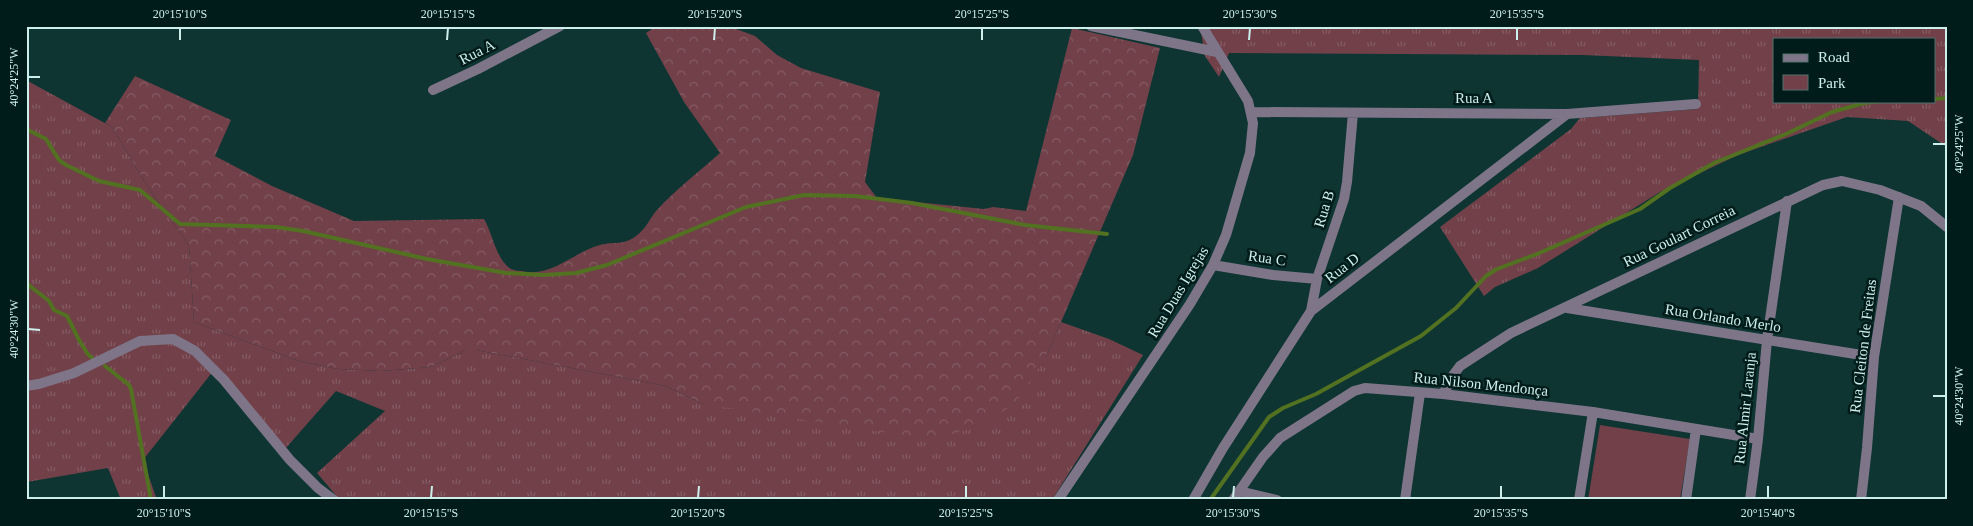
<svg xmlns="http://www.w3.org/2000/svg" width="1973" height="526" font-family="Georgia,serif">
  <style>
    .grass { fill: url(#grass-tufts); fill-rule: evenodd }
    .forest { fill: url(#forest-crowns) }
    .park { fill: #714049 }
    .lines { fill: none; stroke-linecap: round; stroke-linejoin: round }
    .stream { stroke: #527121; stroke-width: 4 }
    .street { stroke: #7f7589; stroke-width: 10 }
    .ticks { fill: none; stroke: #ccefeb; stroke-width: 2 }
    .labels { text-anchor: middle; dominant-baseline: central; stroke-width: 5; stroke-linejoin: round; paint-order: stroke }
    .street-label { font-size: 15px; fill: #ccefeb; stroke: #001c1a }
    .neatline { fill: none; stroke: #ccefeb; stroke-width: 2 }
    .ticks-label { font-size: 12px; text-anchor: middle; fill: #ccefeb }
  </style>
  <defs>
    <pattern id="grass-tufts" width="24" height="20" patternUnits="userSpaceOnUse" patternTransform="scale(1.25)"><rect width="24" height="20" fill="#714049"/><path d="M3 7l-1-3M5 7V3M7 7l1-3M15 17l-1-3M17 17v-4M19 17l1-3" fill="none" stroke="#845c63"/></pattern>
    <pattern id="forest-crowns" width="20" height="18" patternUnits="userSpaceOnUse" patternTransform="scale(1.25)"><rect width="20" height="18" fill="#714049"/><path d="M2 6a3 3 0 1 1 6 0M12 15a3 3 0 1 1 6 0" fill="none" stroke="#845c63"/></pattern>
  </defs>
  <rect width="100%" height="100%" fill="#0e3532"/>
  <path class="grass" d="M 1200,26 L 1947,26 L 1947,147 L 1908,121 L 1847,117 L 1738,155 L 1660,192 L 1538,268 L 1495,287 L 1484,296 L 1440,227 L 1571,129 L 1580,118 L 1698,109 L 1699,60 L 1583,55 L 1229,53 L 1219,77 L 1205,56 ZM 1774,39 L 1934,39 L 1934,101 L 1774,101 Z
    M 26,80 L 112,127 L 149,189 L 189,245 L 194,322 L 299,361 L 338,369 L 381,371 L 431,367 L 466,350 L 476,350 L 666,386 L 703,404 L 1046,357 L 1061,322 L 1109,339 L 1143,355 L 1052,500 L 340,500 L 317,473 L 385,411 L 336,391 L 285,449 L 214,370 L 143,460 L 157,500 L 121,500 L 108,468 L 27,482 L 26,486 Z"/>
  <path class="forest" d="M 666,26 L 728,26 L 755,36 L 777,55 L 801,68 L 880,92 L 865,182 L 877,198 L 984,209 L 993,207 L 1026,211 L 1072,28 L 1160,48 L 1133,155 L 1046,357 L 1016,402 L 984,425 L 932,440 L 703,404 L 666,386 L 476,350 L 466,350 L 431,367 L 381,371 L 338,369 L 299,361 L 194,322 L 189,245 L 149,189 L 112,127 L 105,123 L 135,76 L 231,120 L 215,156 L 272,186 L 354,221 L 484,219 C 493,234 496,260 511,269 C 513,270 519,271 522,271 C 552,278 573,252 600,245 C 614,241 623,246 636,236 C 647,228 649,219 657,210 C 676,189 699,172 720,153 L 684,102 L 646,33 L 652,29 Z"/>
  <path class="park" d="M 1600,425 L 1690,439 L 1680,500 L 1588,500 Z"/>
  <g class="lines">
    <path class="stream" d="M 1934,99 L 1947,98
      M 26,129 L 46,139 L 59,160 L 66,165 L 99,181 L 140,190 L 180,224 L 276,227 L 303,231 L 427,259 L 506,273 L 544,275 L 576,273 L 607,265 L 746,207 L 804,195 L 855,196 L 912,203 L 1025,225 L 1107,234
      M 26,283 L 49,301 L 54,310 L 67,316 L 79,340 L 87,353 L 94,360
      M 105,366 L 129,385 L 131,389 L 151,500
      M 1210,500 L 1269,417 L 1283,408 L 1316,394 L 1421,336 L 1456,308 L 1486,276 L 1497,269 L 1537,254 L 1640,209 L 1670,188 L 1714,163 L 1786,134 L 1832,112 L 1864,103 L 1882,101"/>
    <path class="street" d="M 1091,26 L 1217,52
      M 433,90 L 478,69 L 560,26
      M 1252,112 L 1567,114 L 1696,104
      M 1213,265 L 1273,275 L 1317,279
      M 1567,308 L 1874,357
      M 1311,311 L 1317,279 L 1344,199 L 1347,182 L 1353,113
      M 26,386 L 39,384 L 74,373 L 140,341 L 173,339 L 195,351 L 224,380 L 290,460 L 318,488 L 334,500
      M 1443,394 L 1454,374 L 1460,366 L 1511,333 L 1823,185 L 1842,181 L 1880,190 L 1921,206 L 1947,227
      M 1239,491 L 1277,500
      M 1058,500 L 1190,304 L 1213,265 L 1226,235 L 1250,153 L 1253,123 L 1248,101 L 1202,26
      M 1193,500 L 1223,448 L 1311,311 L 1567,114
      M 1233,500 L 1263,457 L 1280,438 L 1354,391 L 1365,388 L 1443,394 L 1593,412 L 1758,439
      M 1405,500 L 1420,393
      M 1579,500 L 1593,412
      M 1686,500 L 1696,429
      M 1750,500 L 1758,439 L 1767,340 L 1787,201
      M 1861,500 L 1867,448 L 1874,357 L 1899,197"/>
  </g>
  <path class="ticks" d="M 180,40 L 180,28M 447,40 L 448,28M 714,40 L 715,28M 982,40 L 982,28M 1249,40 L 1250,28M 1517,40 L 1517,28M 28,77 L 40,77M 1933,144 L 1946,144M 28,329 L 40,330M 1933,396 L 1946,396M 164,498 L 164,486M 431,498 L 432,486M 698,498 L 699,486M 966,498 L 966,486M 1233,498 L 1234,486M 1501,498 L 1501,486M 1768,498 L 1768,486"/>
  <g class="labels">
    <g class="street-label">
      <text transform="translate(477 52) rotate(-27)">Rua A</text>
      <text x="1474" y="98">Rua A</text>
      <text transform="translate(1324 209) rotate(-73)">Rua B</text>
      <text transform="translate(1679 236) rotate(-26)">Rua Goulart Correia</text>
      <text transform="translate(1267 258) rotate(8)">Rua C</text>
      <text transform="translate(1342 268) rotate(-38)">Rua D</text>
      <text transform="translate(1178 292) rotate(-59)">Rua Duas Igrejas</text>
      <text transform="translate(1723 318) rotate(9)">Rua Orlando Merlo</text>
      <text transform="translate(1863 346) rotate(-83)">Rua Cleiton de Freitas</text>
      <text transform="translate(1481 384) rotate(6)">Rua Nilson Mendonça</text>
      <text transform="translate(1745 408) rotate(-84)">Rua Almir Laranja</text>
    </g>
  </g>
  <rect width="1973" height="526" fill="none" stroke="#001c1a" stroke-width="55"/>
  <rect x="1773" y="38" width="162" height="65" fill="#001c1a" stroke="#52706e"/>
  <rect x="1783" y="54" width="25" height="8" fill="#7f7589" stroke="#52706e"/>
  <text x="1818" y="62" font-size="15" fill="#ccefeb">Road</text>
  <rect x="1783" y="75" width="25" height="15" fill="#714049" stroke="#52706e"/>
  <text x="1818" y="88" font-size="15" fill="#ccefeb">Park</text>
  <rect x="28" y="28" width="1918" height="470" class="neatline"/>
  <g class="ticks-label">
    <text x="180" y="18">20°15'10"S</text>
    <text x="448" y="18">20°15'15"S</text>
    <text x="715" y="18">20°15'20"S</text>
    <text x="982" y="18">20°15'25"S</text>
    <text x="1250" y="18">20°15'30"S</text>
    <text x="1517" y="18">20°15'35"S</text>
    <text transform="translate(14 77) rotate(-90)" y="4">40°24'25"W</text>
    <text transform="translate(1959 144) rotate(-90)" y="4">40°24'25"W</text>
    <text transform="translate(14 329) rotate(-90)" y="4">40°24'30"W</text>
    <text transform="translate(1959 396) rotate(-90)" y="4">40°24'30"W</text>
    <text x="164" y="517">20°15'10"S</text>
    <text x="431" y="517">20°15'15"S</text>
    <text x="698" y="517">20°15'20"S</text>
    <text x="966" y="517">20°15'25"S</text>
    <text x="1233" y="517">20°15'30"S</text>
    <text x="1501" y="517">20°15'35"S</text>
    <text x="1768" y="517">20°15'40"S</text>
  </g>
</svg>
